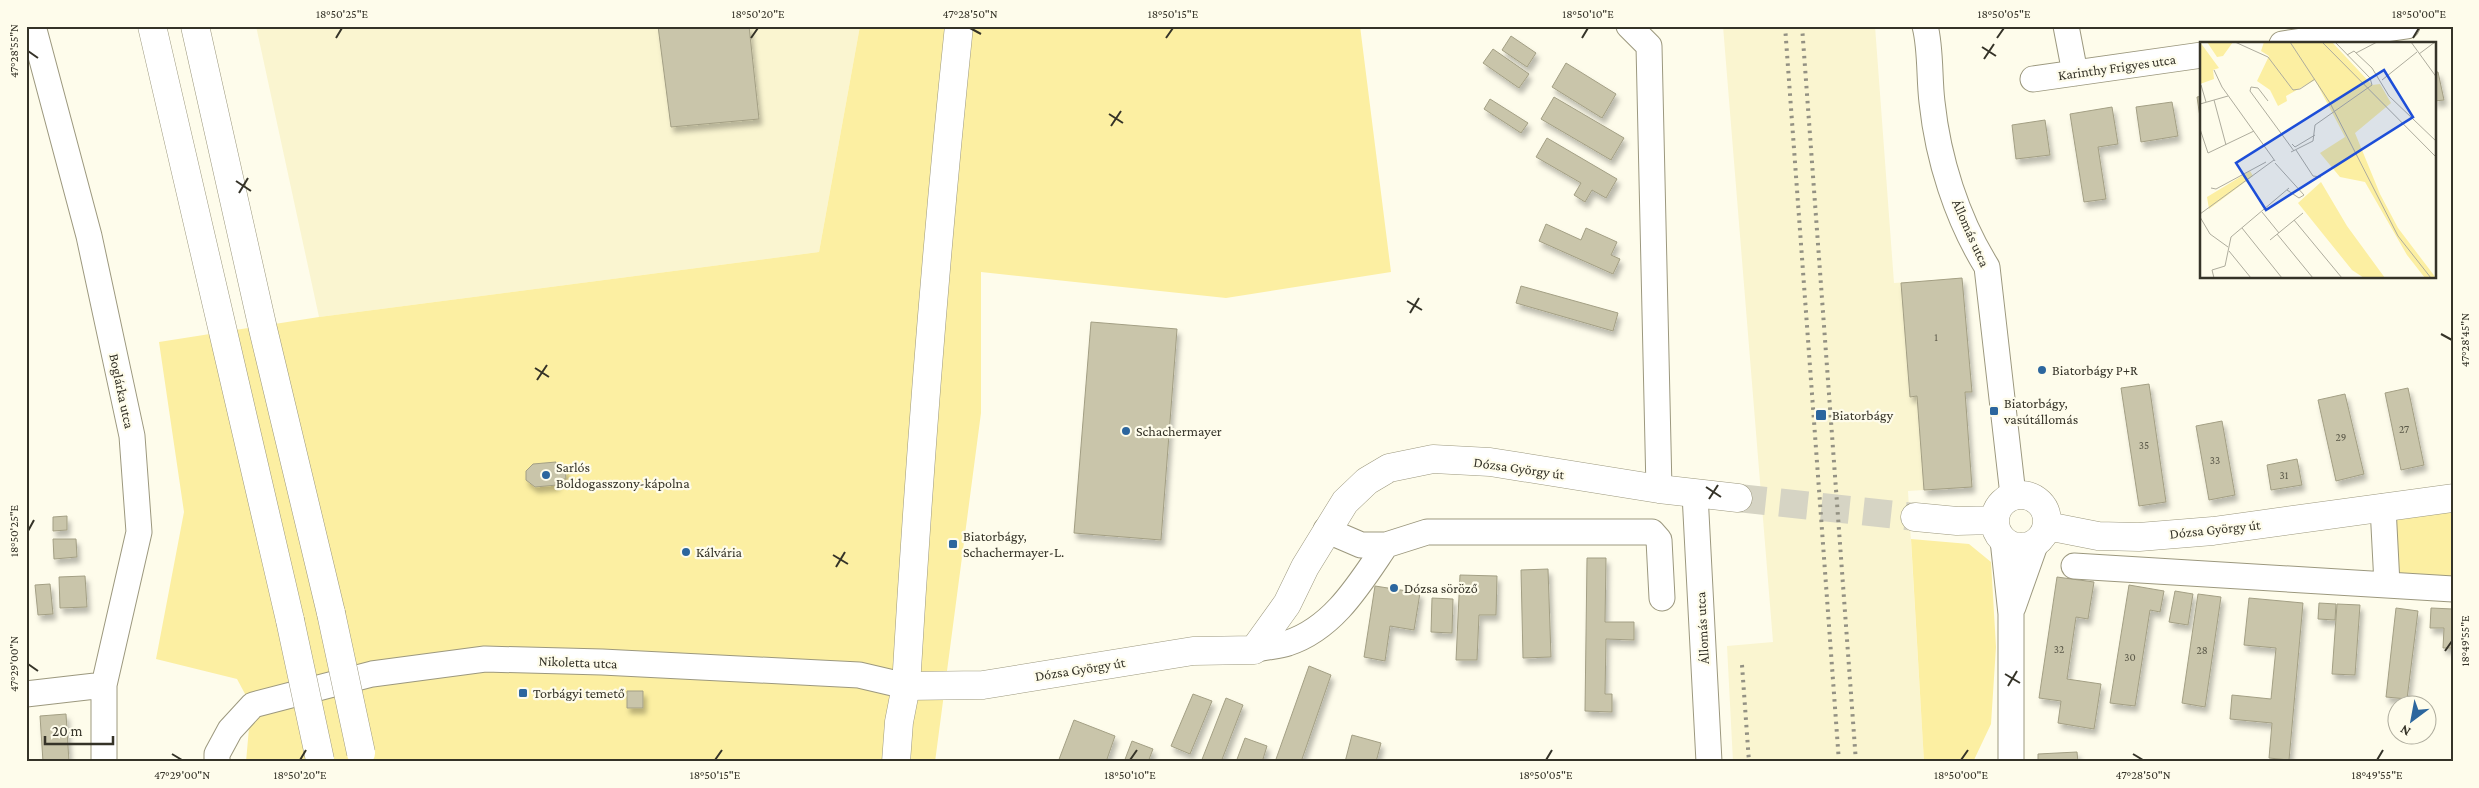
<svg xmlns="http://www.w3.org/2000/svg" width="2479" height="788" font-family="'Crimson Pro',serif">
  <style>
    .built { fill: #faf5d0 }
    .green { fill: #fcefa2 }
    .building { fill: #c9c5aa; stroke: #a39f84; filter: url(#shadow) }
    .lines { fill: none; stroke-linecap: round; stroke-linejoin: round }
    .secondary-tunnel { stroke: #d6d4c4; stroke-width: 28; stroke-dasharray: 28 14; stroke-linecap: butt }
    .street-casing { stroke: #9c987e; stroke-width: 27 }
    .secondary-casing { stroke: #9c987e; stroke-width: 29 }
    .primary-casing { stroke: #9c987e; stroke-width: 29 }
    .highway-casing { stroke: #9c987e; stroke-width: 29 }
    .street { stroke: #fff; stroke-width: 25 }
    .secondary { stroke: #fff; stroke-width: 28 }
    .primary { stroke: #fff; stroke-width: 28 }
    .highway { stroke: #fff; stroke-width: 28 }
    .rail { stroke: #939183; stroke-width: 4; stroke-dasharray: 2.5 5; stroke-linecap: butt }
    .highway-bridge-casing { stroke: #9c987e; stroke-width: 29; stroke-linecap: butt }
    .highway-bridge { stroke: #fff; stroke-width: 28 }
    .ticks { fill: none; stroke: #353328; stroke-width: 2 }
    .poi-dot { fill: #2c669e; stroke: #fefceb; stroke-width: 2 }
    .labels { text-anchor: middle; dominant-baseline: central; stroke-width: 4.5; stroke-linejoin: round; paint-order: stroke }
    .number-label { font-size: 11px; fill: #5a5848 }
    .street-label { font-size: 14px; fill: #353328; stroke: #fefceb }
    .poi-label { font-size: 14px; fill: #353328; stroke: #fefceb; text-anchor: start }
    .inset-road { fill: none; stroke: #aeac9d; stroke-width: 1 }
    .view { fill: #1d4ed8; fill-opacity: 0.15; stroke: #1d4ed8; stroke-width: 2.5 }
    .inset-edge { fill: none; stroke: #353328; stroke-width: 2.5 }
    .neatline { fill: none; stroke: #353328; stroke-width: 2 }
    .ticks-label { font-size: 12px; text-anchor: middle; fill: #353328 }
  </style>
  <defs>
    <filter id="shadow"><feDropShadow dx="3" dy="5.5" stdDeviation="2.5" flood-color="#0004"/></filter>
  </defs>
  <rect width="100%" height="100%" fill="#fefceb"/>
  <path class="built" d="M 256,26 L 860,26 L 819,252 L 319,317 Z
    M 1723,26 L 1875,26 L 1894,283 L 1962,278 L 1972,392 L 1965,393 L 1972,487 L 1908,491 L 1924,762 L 1733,762 L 1727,646 L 1773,642 Z"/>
  <path class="green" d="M 860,26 L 1360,26 L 1391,272 L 1226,298 L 981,272 L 981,413 L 935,762 L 246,762 L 251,705 L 237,679 L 156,659 L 184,512 L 159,342 L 319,317 L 819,252 Z
    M 2453,498 L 2453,589 L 2387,584 L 2383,507 Z
    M 1911,539 L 1969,544 L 1991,562 L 1996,647 L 1991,724 L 1973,762 L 1924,762 Z"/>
  <path class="building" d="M 658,26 L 749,26 L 759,119 L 671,127 Z
    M 1511,36 L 1536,53 L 1527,67 L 1502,50 Z
    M 1493,49 L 1529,74 L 1519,88 L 1483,63 Z
    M 1566,63 L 1616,94 L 1602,118 L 1552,87 Z
    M 2435,72 L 2438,72 L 2444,100 L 2435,101 Z
    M 2202,96 L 2202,131 L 2197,97 Z
    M 1554,97 L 1624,138 L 1611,160 L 1541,119 Z
    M 1490,99 L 1528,123 L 1521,133 L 1484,109 Z
    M 2172,102 L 2178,136 L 2141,142 L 2136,107 Z
    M 2112,107 L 2118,144 L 2098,147 L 2106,199 L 2084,202 L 2070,114 Z
    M 2045,120 L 2050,155 L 2016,159 L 2012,125 Z
    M 1547,138 L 1617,179 L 1606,198 L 1592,190 L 1585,202 L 1574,195 L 1581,183 L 1536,157 Z
    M 1546,224 L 1581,240 L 1586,228 L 1617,242 L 1611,255 L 1620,259 L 1613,274 L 1539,241 Z
    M 1962,278 L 1972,392 L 1965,392 L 1972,487 L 1924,490 L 1917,396 L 1910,397 L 1901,283 Z
    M 1521,286 L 1618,313 L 1613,331 L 1516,303 Z
    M 1091,322 L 1177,329 L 1161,540 L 1074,533 Z
    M 2149,384 L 2166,502 L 2139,506 L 2121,388 Z
    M 2408,388 L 2424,465 L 2401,470 L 2385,393 Z
    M 2345,394 L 2364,474 L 2336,481 L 2318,400 Z
    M 2222,421 L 2235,495 L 2209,500 L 2196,426 Z
    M 2297,459 L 2302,485 L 2271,490 L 2267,465 Z
    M 556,462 L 556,468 L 565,468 L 566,479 L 556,479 L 557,485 L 535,487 L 526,480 L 526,471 L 533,464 Z
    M 67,516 L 67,530 L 53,531 L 53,517 Z
    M 53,539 L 76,539 L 77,557 L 54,559 Z
    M 1587,558 L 1606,558 L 1605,622 L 1634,622 L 1634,640 L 1606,639 L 1605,694 L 1612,694 L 1612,712 L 1585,711 Z
    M 1548,569 L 1551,657 L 1523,658 L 1521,570 Z
    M 1460,575 L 1497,576 L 1496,615 L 1479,615 L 1477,660 L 1456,660 Z
    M 85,576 L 87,607 L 60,608 L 59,577 Z
    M 2057,577 L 2094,582 L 2088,619 L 2076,617 L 2067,679 L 2101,684 L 2094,729 L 2058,723 L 2061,701 L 2039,698 Z
    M 50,584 L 53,614 L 38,615 L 35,585 Z
    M 2129,585 L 2164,591 L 2160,612 L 2150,610 L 2135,706 L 2110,703 Z
    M 1375,586 L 1420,593 L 1414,630 L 1390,626 L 1385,661 L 1364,657 Z
    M 2175,591 L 2193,594 L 2188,625 L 2169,622 Z
    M 2198,594 L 2221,597 L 2205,707 L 2182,703 Z
    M 1432,598 L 1453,599 L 1452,633 L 1431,632 Z
    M 2249,598 L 2303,603 L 2289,760 L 2269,758 L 2272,723 L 2230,719 L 2232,695 L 2271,699 L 2276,648 L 2244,645 Z
    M 2319,603 L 2336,604 L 2335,620 L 2318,619 Z
    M 2337,604 L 2360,605 L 2355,675 L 2332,674 Z
    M 2396,608 L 2418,611 L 2407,699 L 2386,697 Z
    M 2431,608 L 2453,609 L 2453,648 L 2443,648 L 2444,628 L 2430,628 Z
    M 1309,666 L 1331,675 L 1301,762 L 1275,762 Z
    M 627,691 L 643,691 L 643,708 L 627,708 Z
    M 1193,694 L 1212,701 L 1190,754 L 1171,746 Z
    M 1226,698 L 1243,705 L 1221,762 L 1201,762 Z
    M 66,714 L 69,762 L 43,762 L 40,716 Z
    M 1074,720 L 1115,736 L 1106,762 L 1058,762 Z
    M 1352,735 L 1381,743 L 1376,762 L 1345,762 Z
    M 1245,738 L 1267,746 L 1263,759 L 1270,762 L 1236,762 Z
    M 1132,741 L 1153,749 L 1148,762 L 1124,762 Z
    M 2077,752 L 2078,762 L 2038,762 L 2038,754 Z"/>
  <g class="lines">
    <path class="secondary-tunnel" d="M 1738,498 L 1915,517"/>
    <defs>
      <path id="street" d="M 33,26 L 89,236 L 132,436 L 139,532 L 104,685 L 104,762
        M 1629,26 L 1649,46 L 1659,489
        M 1925,26 C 1931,49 1929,78 1932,102 C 1938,159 1957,219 1987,267 L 2013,495
        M 2066,26 L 2075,73
        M 2282,44 L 2407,26
        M 2033,79 L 2202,55
        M 1695,494 L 1709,762
        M 2383,507 L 2387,584
        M 1326,530 L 1361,545 L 1386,545 L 1427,532 L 1652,532 L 1659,540 L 1662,598
        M 2003,540 L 2011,614 L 2011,762
        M 2074,566 L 2453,589
        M 2013,607 L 2036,542
        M 1254,650 C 1265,647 1278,646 1288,643 C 1334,628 1360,583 1386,545
        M 26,694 L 104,685
        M 217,762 L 217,754 L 230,730 L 253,705 L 372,674 L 485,659 L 602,662 L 859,675 L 906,686"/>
      <path id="secondary" d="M1995 521a26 26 0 1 1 52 0a26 26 0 1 1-52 0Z
        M 1915,517 L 1957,521 L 1995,520
        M 2047,526 L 2098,536 L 2139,537 L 2213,531 L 2453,498
        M 906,686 L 983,685 L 1193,651 L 1254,650 L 1287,604 L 1305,567 L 1345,502 L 1367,481 L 1389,468 L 1433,459 L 1490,462 L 1659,489 L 1738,498"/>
      <path id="primary" d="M 896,762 L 899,722 L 906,686 C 919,466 936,246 959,26"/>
      <path id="highway" d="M 152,26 L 290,620
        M 195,26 L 263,329 L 331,613"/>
    </defs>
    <use href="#street" class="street-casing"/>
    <use href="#secondary" class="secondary-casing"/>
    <use href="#primary" class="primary-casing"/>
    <use href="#highway" class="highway-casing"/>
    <use href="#street" class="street"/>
    <use href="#secondary" class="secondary"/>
    <use href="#primary" class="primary"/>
    <use href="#highway" class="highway"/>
    <path class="rail" d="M 1785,26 L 1839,762
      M 1802,26 L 1856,762
      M 1742,665 L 1749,762"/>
    <defs>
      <path id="highway-bridge" d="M 331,613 L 361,753
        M 290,620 L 320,760"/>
    </defs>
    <use href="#highway-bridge" class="highway-bridge-casing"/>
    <use href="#highway-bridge" class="highway-bridge"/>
  </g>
  <path class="ticks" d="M 970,28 L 981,34M 336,38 L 342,28M 751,38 L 758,28M 1166,38 L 1173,28M 1582,38 L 1588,28M 1997,38 L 2004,28M 2413,38 L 2419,28M 1982,47 L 1996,56M 28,51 L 38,58M 1984,59 L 1994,44M 1109,114 L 1123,123M 1111,126 L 1121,111M 236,181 L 251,191M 239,193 L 248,178M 1407,301 L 1422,310M 1410,313 L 1419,298M 2441,334 L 2452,340M 535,368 L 549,377M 537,380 L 547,365M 1706,487 L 1721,497M 1709,499 L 1718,485M 28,531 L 34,520M 833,555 L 848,564M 836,567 L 845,552M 2445,651 L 2452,641M 28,664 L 38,671M 2005,674 L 2020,683M 2008,686 L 2017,671M 172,754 L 182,760M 2133,754 L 2143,760M 300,760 L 306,750M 715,760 L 722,750M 1130,760 L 1137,750M 1546,760 L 1552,750M 1961,760 L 1968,750M 2377,760 L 2383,750"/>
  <g class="poi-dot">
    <circle cx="2042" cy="370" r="5"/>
    <rect x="1989" y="406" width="10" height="10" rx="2.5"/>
    <rect x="1815" y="409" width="12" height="12" rx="2.5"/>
    <circle cx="1126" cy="431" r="5"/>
    <circle cx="546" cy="475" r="5"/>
    <rect x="948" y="539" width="10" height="10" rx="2.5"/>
    <circle cx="686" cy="552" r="5"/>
    <circle cx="1394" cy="588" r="5"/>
    <rect x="518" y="688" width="10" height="10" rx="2.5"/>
  </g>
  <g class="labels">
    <g class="number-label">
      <text x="1936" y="337">1</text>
      <text x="2404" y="429">27</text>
      <text x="2341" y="437">29</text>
      <text x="2144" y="445">35</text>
      <text x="2215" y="460">33</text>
      <text x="2284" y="475">31</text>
      <text x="2059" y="649">32</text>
      <text x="2202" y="650">28</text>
      <text x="2130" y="657">30</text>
    </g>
    <g class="street-label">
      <text transform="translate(2117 67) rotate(-8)">Karinthy Frigyes utca</text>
      <text transform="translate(1971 233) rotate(66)">Állomás utca</text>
      <text transform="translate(122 391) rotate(78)">Boglárka utca</text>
      <text transform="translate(1519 468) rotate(8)">Dózsa György út</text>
      <text transform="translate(2215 529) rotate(-6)">Dózsa György út</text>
      <text transform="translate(1702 628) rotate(-93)">Állomás utca</text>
      <text transform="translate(578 662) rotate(2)">Nikoletta utca</text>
      <text transform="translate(1080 669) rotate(-9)">Dózsa György út</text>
    </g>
    <g class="poi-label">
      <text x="2052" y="370">Biatorbágy P+R</text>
      <text x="2004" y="403">Biatorbágy,<tspan x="2004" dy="16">vasútállomás</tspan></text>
      <text x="1832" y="415">Biatorbágy</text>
      <text x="1136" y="431">Schachermayer</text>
      <text x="556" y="467">Sarlós<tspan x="556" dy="16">Boldogasszony-kápolna</tspan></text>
      <text x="963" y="536">Biatorbágy,<tspan x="963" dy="16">Schachermayer-L.</tspan></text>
      <text x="696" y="552">Kálvária</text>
      <text x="1404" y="588">Dózsa söröző</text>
      <text x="533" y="693">Torbágyi temető</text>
    </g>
  </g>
  <g transform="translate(2200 42)">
    <rect width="236" height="236" fill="#fefceb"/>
    <path d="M 0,0 L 19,26 L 13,28 L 14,37 L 0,42 ZM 7,0 L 33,0 L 23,14 L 17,15 ZM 64,0 L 132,0 L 172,43 L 180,42 L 191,61 L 155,91 L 180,152 L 198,186 L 236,236 L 225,236 L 207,213 L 165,140 L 140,135 L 120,111 L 145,95 L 115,38 L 86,54 L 87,59 L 78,64 L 70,48 L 57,39 L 69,14 L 61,9 ZM 50,129 L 53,134 L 9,167 L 7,155 ZM 121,140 L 147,184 L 185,236 L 164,236 L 152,228 L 98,161 Z" fill="#fcefa2"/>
    <path class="inset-road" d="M 35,0 L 68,15 L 93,48 L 100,47 L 115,37M 90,0 L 130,61 L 198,194 L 231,236M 122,0 L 237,116M 211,0 L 237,36M 156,11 L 177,0M 219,12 L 235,0M 147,13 L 154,9 L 172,26 L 189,54 L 237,100M 14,28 L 22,45 L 75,119M 182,38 L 217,10M 1,43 L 6,60M 14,58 L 26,103M 68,59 L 58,46 L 51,45 L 50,49 L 94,109M 0,62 L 28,54M 0,87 L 8,111 L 54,89M 92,102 L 95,105 L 115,93M 96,108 L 113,134 L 121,135M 91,110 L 113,99 L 115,83 L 172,43 L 170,36 L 135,0M 75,121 L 104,153 L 99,156 L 87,148M 11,146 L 16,147 L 66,120M 62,170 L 79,191M 0,172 L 74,118M 0,175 L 10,192 L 28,205M 94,178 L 142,236M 42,186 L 82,236M 77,192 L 113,236M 70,198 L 103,171M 29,209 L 51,236M 14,236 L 12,228 L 25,224 L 31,195 L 89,146"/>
    <path class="view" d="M 184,28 L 213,75 L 66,168 L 36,121 Z"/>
    <rect width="236" height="236" class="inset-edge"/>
  </g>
  <rect width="2479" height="788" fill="none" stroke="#fefceb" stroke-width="55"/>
  <g transform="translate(2412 720) rotate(212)"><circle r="24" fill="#fefceb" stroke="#aeac9d"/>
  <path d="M0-4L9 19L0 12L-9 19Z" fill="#2c669e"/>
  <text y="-8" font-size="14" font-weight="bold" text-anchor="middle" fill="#353328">N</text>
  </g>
  <path d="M45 736v8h68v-8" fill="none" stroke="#353328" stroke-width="2.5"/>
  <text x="52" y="736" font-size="15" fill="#353328" stroke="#fefceb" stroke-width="4" paint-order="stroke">20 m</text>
  <rect x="28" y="28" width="2424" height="732" class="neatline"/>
  <g class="ticks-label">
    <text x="342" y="18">18°50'25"E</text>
    <text x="758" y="18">18°50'20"E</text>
    <text x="970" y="18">47°28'50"N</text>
    <text x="1173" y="18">18°50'15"E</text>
    <text x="1588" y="18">18°50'10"E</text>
    <text x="2004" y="18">18°50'05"E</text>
    <text x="2419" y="18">18°50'00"E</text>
    <text transform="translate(14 51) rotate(-90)" y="4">47°28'55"N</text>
    <text transform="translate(2465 340) rotate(-90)" y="4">47°28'45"N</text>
    <text transform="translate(14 531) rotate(-90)" y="4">18°50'25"E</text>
    <text transform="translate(2465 641) rotate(-90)" y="4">18°49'55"E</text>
    <text transform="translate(14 664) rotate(-90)" y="4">47°29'00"N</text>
    <text x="182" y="779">47°29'00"N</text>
    <text x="300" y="779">18°50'20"E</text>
    <text x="715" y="779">18°50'15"E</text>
    <text x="1130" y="779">18°50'10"E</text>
    <text x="1546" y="779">18°50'05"E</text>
    <text x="1961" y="779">18°50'00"E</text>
    <text x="2143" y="779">47°28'50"N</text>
    <text x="2377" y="779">18°49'55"E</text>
  </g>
</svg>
